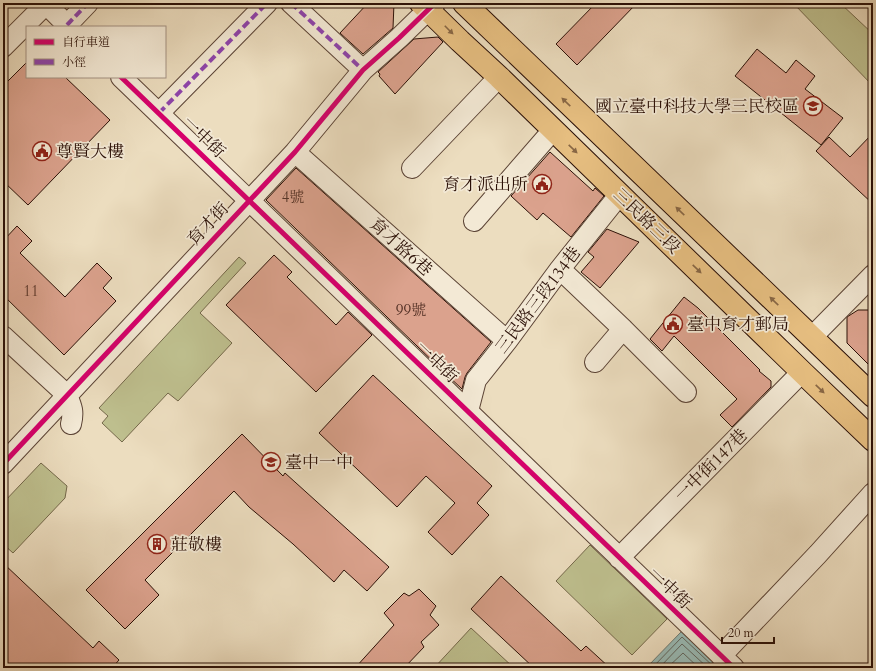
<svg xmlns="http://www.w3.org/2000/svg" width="876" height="671" font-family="Cardo,'Noto Serif TC',serif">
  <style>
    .green { fill: #bebf8e; stroke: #74684a }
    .water { fill: #99bbb6; stroke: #6d7770 }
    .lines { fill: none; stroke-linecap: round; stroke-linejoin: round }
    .shore { stroke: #62665e; stroke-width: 1 }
    .building { fill: #dba28d; stroke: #2b1007 }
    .minor-casing { stroke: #5b4335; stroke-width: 22 }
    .major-casing { stroke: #2b1007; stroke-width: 24 }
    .minor { stroke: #f3e9d5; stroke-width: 20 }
    .major { stroke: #e6be80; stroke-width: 22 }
    .quiet { stroke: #8e44ad; stroke-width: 4; stroke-dasharray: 8 4; stroke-linecap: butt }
    .cycleway-casing { stroke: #f3e9d5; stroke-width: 8 }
    .cycleway { stroke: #d6006c; stroke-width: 5 }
    .oneway { fill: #886744 }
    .labels { text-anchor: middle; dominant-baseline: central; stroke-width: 3.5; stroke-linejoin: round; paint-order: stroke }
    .number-label { font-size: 15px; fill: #573428 }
    .poi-label { font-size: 17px; fill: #2b1007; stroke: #f3e9d5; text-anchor: start }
    .street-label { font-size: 17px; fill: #2b1007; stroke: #f3e9d5 }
  </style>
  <rect width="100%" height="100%" fill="#ecddbf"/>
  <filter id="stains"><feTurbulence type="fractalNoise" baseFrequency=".005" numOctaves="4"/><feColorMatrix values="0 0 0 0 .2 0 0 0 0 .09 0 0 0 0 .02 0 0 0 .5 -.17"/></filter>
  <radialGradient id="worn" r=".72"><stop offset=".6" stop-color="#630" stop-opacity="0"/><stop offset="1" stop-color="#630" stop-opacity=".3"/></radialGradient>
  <path class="green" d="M 793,3 L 840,3 L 873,34 L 873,86 Z
    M 239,257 L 246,263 L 200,313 L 232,343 L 178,401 L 168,393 L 122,442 L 102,423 L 108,416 L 99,408 Z
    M 41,463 L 67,486 L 65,498 L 13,553 L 3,544 L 3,503 Z
    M 590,545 L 667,619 L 632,655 L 556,581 Z
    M 471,628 L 514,668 L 434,668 Z"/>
  <path class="water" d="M 682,631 L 721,668 L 648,668 L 647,667 Z"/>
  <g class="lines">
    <path class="shore" d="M 652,668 L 682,637 L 715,668
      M 659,668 L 682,644 L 708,668
      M 667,668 L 683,653 L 699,668"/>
  </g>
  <path class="building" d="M 368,3 L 394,3 L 393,28 L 363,54 L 340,33 Z
    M 596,3 L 637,3 L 577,65 L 556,44 Z
    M 438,37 L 443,42 L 395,94 L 379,76 L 380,74 L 378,72 L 414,39 Z
    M 757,49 L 786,73 L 796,60 L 815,76 L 805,89 L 843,118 L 821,145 L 735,76 Z
    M 27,62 L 27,77 L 65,77 L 110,120 L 28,205 L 3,181 L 3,86 Z
    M 873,133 L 873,204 L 816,151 L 829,137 L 850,157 Z
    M 550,152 L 593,191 L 595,188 L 604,196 L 571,237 L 543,213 L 537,220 L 511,196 Z
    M 296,168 L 491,342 L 467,373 L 465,377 L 462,389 L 447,375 L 266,200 Z
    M 17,226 L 32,241 L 20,253 L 65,297 L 97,263 L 112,278 L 103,288 L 116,301 L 64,355 L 3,295 L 3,241 Z
    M 607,229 L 639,242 L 600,288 L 581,272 L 594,257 L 588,252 Z
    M 274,255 L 292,272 L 287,277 L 336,325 L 348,312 L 372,335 L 316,392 L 226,305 Z
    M 684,297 L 698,308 L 760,370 L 759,371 L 771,381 L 771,387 L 732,427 L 720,415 L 737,399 L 674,336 L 662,351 L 650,339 Z
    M 858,310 L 873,310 L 873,369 L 847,343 L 847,317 Z
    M 373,375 L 492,486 L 477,503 L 489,515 L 452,555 L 428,532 L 455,503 L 426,476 L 397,507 L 319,433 Z
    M 242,434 L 283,476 L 285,473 L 389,567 L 367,591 L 344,570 L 334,582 L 293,544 L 249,507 L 234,491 L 145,580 L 159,595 L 125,629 L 86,590 Z
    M 3,563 L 93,648 L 99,641 L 119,660 L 112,668 L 3,668 Z
    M 501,576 L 581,651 L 586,646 L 610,668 L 534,668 L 471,609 Z
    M 419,589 L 436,606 L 430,615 L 439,625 L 421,642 L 424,647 L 404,668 L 355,668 L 394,625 L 384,613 L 404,593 L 409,596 Z"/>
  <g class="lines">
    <defs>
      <path id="minor" d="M 45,3 L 69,27
        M 291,3 L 363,70
        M 67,25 L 88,3
        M 3,47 L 46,4
        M 121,77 L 734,668
        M 159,113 L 267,3
        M 295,152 L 507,341
        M 412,168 L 499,77
        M 474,221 L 553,130
        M 560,269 L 623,329 L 686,392
        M 3,336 L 67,395 C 72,407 74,412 71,424
        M 812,337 L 873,275
        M 595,362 L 623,329
        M 468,411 L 476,380 L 507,341 L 560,269 L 620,194
        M 3,464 L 295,152 L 363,70 L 399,38 L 435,3
        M 619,558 L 802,372
        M 721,656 L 818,554 L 873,493"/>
      <path id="major" d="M 421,3 L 460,41 L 499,77 L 802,372 L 873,440
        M 464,3 L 873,396"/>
    </defs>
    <use href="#minor" class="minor-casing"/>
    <use href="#major" class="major-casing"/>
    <use href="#minor" class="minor"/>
    <use href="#major" class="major"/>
    <path class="quiet" d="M 291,3 L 363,70
      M 67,25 L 88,3
      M 159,113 L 267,3"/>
    <defs>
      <path id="cycleway" d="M 121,77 L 734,668
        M 3,464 L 295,152 L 363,70 L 399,38 L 435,3"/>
    </defs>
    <use href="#cycleway" class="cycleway-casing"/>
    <use href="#cycleway" class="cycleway"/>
  </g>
  <defs><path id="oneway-solid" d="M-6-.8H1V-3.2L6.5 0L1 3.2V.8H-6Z"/></defs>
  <g class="oneway">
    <use href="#oneway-solid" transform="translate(449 30) rotate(45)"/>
    <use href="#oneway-solid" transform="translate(566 102) rotate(-136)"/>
    <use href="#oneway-solid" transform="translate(573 149) rotate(44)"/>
    <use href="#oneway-solid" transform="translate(680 211) rotate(-136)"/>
    <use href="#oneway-solid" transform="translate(697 269) rotate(44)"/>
    <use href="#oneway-solid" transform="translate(774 301) rotate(-136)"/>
    <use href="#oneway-solid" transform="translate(820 389) rotate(44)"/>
  </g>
  <defs>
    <symbol id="university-ring" viewBox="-11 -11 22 22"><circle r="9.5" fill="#f3e9d5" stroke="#8f2418" stroke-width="1.5"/><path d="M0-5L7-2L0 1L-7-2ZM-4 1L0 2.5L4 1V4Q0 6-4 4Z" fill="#8f2418"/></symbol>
    <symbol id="civic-ring" viewBox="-11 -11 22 22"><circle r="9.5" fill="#f3e9d5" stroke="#8f2418" stroke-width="1.5"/><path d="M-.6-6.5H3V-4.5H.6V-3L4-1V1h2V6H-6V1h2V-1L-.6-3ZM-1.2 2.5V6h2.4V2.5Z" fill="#8f2418"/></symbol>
    <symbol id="school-ring" viewBox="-11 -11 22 22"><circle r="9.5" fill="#f3e9d5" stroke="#8f2418" stroke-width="1.5"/><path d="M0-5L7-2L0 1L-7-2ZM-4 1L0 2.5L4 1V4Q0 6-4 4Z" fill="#8f2418"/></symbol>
    <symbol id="building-ring" viewBox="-11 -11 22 22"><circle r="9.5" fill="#f3e9d5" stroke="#8f2418" stroke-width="1.5"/><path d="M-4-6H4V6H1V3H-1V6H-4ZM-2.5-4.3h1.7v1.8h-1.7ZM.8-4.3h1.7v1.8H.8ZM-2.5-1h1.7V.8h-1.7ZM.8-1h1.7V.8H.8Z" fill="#8f2418"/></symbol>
  </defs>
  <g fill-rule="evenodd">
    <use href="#university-ring" x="802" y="95" width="22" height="22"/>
    <use href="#civic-ring" x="31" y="140" width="22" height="22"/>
    <use href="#civic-ring" x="531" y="173" width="22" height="22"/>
    <use href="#civic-ring" x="662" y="313" width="22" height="22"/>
    <use href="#school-ring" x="260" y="451" width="22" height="22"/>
    <use href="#building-ring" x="146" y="533" width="22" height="22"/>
  </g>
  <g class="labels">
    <g class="number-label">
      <text x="293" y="197">4號</text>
      <text x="31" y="291">11</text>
      <text x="411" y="310">99號</text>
    </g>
    <g class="poi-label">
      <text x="799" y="106" text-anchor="end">國立臺中科技大學三民校區</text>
      <text x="56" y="151">尊賢大樓</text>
      <text x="528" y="184" text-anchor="end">育才派出所</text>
      <text x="687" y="324">臺中育才郵局</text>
      <text x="285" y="462">臺中一中</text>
      <text x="171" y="544">莊敬樓</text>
    </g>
    <g class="street-label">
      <text transform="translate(204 137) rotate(44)">一中街</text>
      <text transform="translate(647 221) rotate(44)">三民路三段</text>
      <text transform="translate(208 224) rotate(-47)">育才街</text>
      <text transform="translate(401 247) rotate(42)">育才路6巷</text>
      <text transform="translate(538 300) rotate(-53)">三民路三段134巷</text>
      <text transform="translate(437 362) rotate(44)">一中街</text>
      <text transform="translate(711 465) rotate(-45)">一中街147巷</text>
      <text transform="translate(670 588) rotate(44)">一中街</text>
    </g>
  </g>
  <rect width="876" height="671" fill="none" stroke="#ecddbf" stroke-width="16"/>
  <rect x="4" y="4" width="868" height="663" fill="none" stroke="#2b1007" stroke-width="2"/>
  <rect x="8" y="8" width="860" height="655" fill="none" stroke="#2b1007"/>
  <rect x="26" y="26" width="140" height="52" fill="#f3e9d5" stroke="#a39283"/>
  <rect x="34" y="39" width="20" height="6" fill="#d6006c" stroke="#a39283"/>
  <text x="62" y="46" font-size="12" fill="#2b1007">自行車道</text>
  <rect x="34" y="59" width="20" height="6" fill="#8e44ad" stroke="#a39283"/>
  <text x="62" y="66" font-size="12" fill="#2b1007">小徑</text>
  <path d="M722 637v6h52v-6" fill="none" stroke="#2b1007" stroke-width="2"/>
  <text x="728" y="637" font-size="12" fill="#2b1007" stroke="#f3e9d5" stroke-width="3" paint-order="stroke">20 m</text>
  <rect width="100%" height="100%" filter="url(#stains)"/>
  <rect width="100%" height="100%" fill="url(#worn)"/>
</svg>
